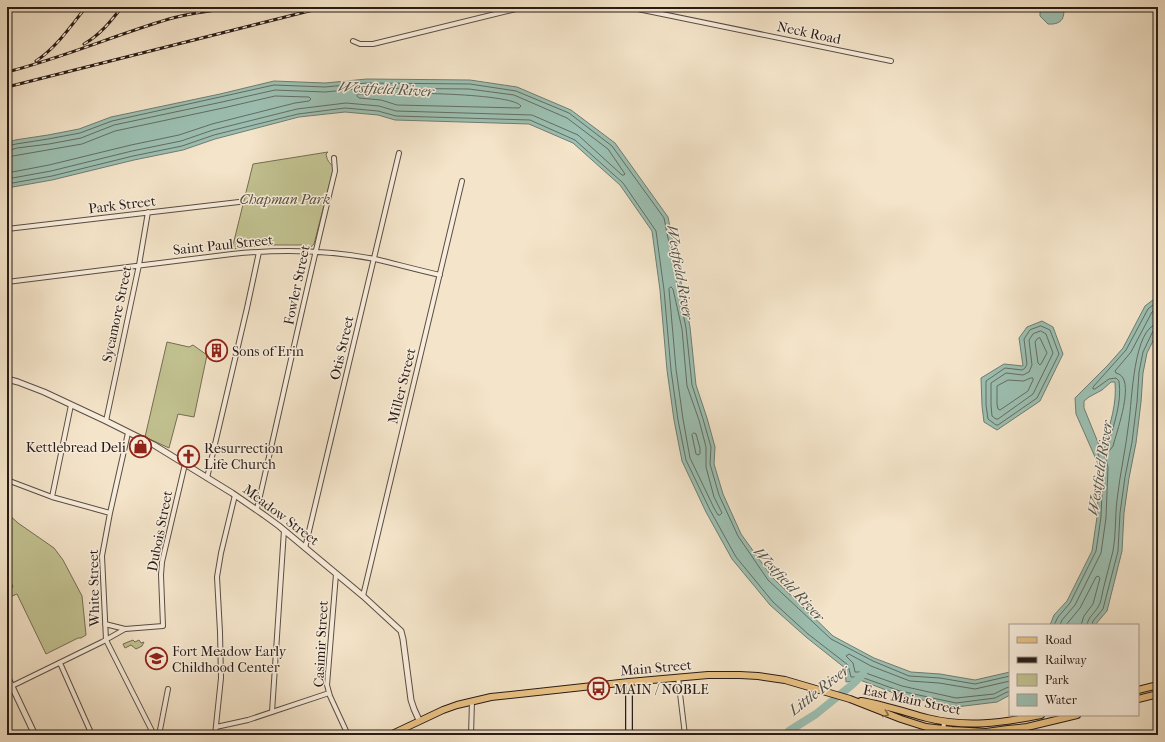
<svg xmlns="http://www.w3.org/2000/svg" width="1165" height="742" font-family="'IM FELL French Canon',serif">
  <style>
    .green { fill: #c2c291; stroke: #746e54 }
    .water { fill: #9cbfb1; stroke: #6d7d73; fill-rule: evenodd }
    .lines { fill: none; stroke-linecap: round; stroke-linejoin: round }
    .shore { stroke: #626d64; stroke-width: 1 }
    .river { stroke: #9cbfb1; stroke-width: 8 }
    .minor-casing { stroke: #5a4d43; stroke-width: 6 }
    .tertiary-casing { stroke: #5a4d43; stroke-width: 7 }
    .secondary-casing { stroke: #271b16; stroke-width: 8 }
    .primary-casing { stroke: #271b16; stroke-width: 8 }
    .minor { stroke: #f8eddc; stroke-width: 4 }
    .tertiary { stroke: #f8eddc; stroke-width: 5 }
    .secondary { stroke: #f8eddc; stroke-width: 5.5 }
    .primary { stroke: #eac284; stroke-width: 6 }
    .rail-casing { stroke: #271b16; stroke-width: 3 }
    .rail { stroke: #f8eddc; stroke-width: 1.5; stroke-dasharray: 4.5; stroke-linecap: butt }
    .oneway { stroke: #886e4d }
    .labels { text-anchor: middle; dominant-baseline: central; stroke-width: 3; stroke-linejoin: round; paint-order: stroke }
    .street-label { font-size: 14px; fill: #271b16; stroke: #f8eddc }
    .park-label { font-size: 14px; font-style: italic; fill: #564d3b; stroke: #f8eddc }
    .poi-label { font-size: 14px; fill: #271b16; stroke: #f8eddc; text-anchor: start }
    .water-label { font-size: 15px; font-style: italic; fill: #50544c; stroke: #f8eddc }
  </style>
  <rect width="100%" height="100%" fill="#f4e4c9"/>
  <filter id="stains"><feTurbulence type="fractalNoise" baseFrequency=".005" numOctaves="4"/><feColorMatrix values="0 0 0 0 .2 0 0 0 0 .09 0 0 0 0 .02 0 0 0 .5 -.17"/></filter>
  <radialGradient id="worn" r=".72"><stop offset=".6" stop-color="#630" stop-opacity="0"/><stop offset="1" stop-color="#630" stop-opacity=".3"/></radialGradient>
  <path class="green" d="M 328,152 L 326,154 C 327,160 329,163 334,167 L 314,244 C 311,248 307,248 303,248 L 302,245 L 263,245 L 232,249 L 253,164 Z
    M 167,342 L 189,347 L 193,345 L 207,355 L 194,417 L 178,414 L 169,448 L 145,437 Z
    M 7,513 L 18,523 L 54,548 L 63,560 L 82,596 L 86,635 L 81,638 L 78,638 L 46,654 L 17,594 L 7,598 L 7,590 L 13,587 L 7,573 Z
    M 133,640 L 135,642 L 139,640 L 141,643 L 144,642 L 142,646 L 136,649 L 131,645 L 125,648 L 123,644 Z"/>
  <path class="water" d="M 1043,7 L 1063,7 C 1066,19 1060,25 1048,24 L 1040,16 L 1040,12 Z
    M 367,79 L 470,80 L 517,87 L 571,110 L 615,143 L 668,217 L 690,327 L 696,385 L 707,418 L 715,447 L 714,464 L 723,494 L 741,534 L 772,577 L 833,636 L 874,658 L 911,672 L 940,674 L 975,680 L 1010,672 L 1010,695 L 997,702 L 956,707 L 899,695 L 860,680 L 846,682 L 845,668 L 806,637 L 770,605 L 732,559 L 706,512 L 682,461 L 674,420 L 667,370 L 660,290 L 652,231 L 620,185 L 573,143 L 529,124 L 395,120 L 378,115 L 345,112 L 299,117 L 215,139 L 183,150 L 134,160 L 52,180 L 7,188 L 7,143 L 15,140 L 48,135 L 79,129 L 111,117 L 220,94 L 274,81 L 325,83 Z
    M 1158,296 L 1158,331 L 1147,353 L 1143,373 L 1141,402 L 1136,443 L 1129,478 L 1124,513 L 1122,551 L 1107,611 L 1095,625 L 1050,625 L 1054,615 L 1067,601 L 1092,551 L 1097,517 L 1099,466 L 1076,414 L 1075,398 L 1108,365 L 1123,348 L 1145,306 ZM 1111,382 L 1115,382 C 1117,404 1110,423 1105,443 L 1099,445 L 1084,408 L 1084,401 L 1089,397 L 1102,390 Z
    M 1042,321 L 1053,327 L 1063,354 L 1040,401 L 997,430 L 984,422 L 982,406 L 981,378 L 1004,364 L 1023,366 L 1019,338 L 1027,327 Z"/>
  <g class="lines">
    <path class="shore" d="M 359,94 C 381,92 511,92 521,106 L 519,108 L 397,105 L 381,100 L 359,98 L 357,96 Z
      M 7,146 L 16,144 L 48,139 L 80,133 L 112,121 L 274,85 L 325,87 L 367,83 L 470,84 L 516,91 L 569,113 L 612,146 L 664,218 L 686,328 L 692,385 L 703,419 L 711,447 L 710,464 L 719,495 L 738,536 L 768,580 L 831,639 L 873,661 L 909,676 L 940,678 L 975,684 L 1010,676
      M 7,151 L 17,148 L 49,144 L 81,138 L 114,125 L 222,102 L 275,90 L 325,92 L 367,88 L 469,89 L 514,95 L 567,118 L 608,149 L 625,174 L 624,175 L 622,175 L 578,135 L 532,115 L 396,111 L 379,106 L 346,103 L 297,109 L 213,130 L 181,141 L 132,151 L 51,171 L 7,179
      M 7,157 L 82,144 L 115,131 L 223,108 L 275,96 L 309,97 L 311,99 L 309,101 L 295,103 L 212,124 L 179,135 L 131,145 L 49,165 L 7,173
      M 7,184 L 52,176 L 133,156 L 182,146 L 214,135 L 298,114 L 345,108 L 378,111 L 396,116 L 530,120 L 575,140 L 623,183 L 656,231 L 664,290 L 671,370 L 678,420 L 686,460 L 710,510 L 736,557 L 773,602 L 808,634 L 848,665 L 851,677 L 861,677 L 900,691 L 956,703 L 995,698 L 1007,692 L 1010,692
      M 671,287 L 673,289 L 682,329 L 687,386 L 699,420 L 706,447 L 706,467 L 714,497 L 722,513 L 720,515 L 718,515 L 714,508 L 690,458 L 683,419 L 676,369 L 669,289 Z
      M 1041,326 L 1050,330 L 1059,354 L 1037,398 L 998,425 L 996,425 L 988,419 L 986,405 L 986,381 L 1005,368 L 1022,370 L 1025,368 L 1027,364 L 1024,339 L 1030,330 Z
      M 1041,331 L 1046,334 L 1053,353 L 1033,394 L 998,419 L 996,419 L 992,416 L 991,405 L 991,383 L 1006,373 L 1023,375 L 1029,372 L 1032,365 L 1029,340 L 1033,334 Z
      M 1040,338 L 1047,353 L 1041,364 L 1040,365 L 1038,363 L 1035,342 L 1037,339 Z
      M 1031,378 L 1033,378 L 1033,380 L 1028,391 L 1000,410 L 998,409 L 997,404 L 997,386 L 1008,380 L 1023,381 Z
      M 694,433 L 696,434 L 700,448 L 700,454 L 698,455 L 696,454 L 692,435 Z
      M 1054,625 L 1058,617 L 1070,603 L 1096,551 L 1101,517 L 1103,467 L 1097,451 C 1100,447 1106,449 1108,444 C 1114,424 1122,403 1119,381 L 1116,378 L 1109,379 L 1095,389 L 1093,389 L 1093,387 L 1126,350 L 1148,309 L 1158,301
      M 1060,625 L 1062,620 L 1075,605 L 1101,553 L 1106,518 L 1108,467 L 1104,454 L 1110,450 L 1113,446 C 1117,431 1131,392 1123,378 C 1121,375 1119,374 1116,373 L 1115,371 L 1131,352 L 1152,312 L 1158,308
      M 1066,625 L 1080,608 L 1096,577 L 1098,576 L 1100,578 L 1093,604 L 1084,616 L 1081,625
      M 1087,625 C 1088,617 1094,614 1098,607 C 1101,603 1102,595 1103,590 C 1106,577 1110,564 1113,551 C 1116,536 1115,516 1117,500 C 1120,473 1126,448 1129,421 C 1132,403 1133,326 1158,324
      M 1092,625 L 1093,621 L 1103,609 L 1118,551 L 1120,513 L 1125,477 L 1132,442 L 1137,402 L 1139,372 L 1143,352 L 1153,331 L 1155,330 L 1158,329
      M 1010,681 L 975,689 L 939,683 L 910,681 L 871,666 L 849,654 L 846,656 L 853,663 L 855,672 L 863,672 L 902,686 L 956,698 L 994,694 L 1006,688 L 1010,687"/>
    <path class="river" d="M 786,735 L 789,731 L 816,714 L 853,684 L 863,674"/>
    <defs>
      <path id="minor" d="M 628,7 L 891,61
        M 353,41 L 360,44 L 373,44 L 524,7
        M 7,229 L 239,202
        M 7,282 L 232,254 C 280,249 328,250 375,259 C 396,264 418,270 440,275
        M 106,421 L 139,265 L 148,212
        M 128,433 L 110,513 L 102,556 L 106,640 L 154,735
        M 207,478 L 247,308 L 259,252
        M 7,480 L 52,497 L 110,513
        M 52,497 L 71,405
        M 257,509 C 283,397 307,284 335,171 L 334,158
        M 305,548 L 399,153
        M 336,574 L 327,685 L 330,696 L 348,735
        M 363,596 L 462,181
        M 105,624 L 125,629
        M 60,663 L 92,735
        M 678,677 L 685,735
        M 12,686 L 102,642 L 125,629 L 163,626 L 161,575 L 162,562 L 185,464
        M 272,712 L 284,530
        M 216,727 L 248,720 L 329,693
        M 159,735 L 168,689
        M 215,735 L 221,678 L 220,632 L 217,577 L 221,553 L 235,495
        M 471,735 L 472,701
        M 943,735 L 944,721"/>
      <path id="tertiary" d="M 7,379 L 18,382 L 44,392 L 106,421 L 154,445 L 232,493 L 264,515 L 279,526 L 363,596 L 401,631 L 403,639 L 411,700 L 414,709 L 419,720
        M 7,676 L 35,735"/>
      <path id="secondary" d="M 629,735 L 629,682"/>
      <path id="primary" d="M 1138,690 L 1158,685
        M 1138,699 L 1158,694
        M 861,701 C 884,705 905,712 927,718 C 967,728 1001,723 1041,715
        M 390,735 L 443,710 L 457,705 L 491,697 L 629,682 L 708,675 L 740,675 L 758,676 L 785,680 L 850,699 L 901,719 L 926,727 L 952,730 L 986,732 L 1008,729 L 1027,727 L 1077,715"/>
    </defs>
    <use href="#minor" class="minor-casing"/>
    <use href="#tertiary" class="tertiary-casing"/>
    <use href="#secondary" class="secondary-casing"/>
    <use href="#primary" class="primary-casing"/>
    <use href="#minor" class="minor"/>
    <use href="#tertiary" class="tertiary"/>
    <use href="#secondary" class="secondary"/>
    <use href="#primary" class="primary"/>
    <defs>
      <path id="rail" d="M 84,44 C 100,35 111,21 122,7
        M 36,61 C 56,48 71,26 86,7
        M 7,72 C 62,58 115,35 169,19 C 191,13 215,10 238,7
        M 7,87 L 325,7"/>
    </defs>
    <use href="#rail" class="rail-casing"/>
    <use href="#rail" class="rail"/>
  </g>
  <defs><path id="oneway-chevron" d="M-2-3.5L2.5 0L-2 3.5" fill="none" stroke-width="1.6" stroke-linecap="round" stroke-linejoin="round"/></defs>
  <use class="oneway" href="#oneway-chevron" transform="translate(886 714) rotate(21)"/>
  <defs>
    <symbol id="building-ring" viewBox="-11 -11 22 22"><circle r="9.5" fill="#f8eddc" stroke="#8f2418" stroke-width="1.5"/><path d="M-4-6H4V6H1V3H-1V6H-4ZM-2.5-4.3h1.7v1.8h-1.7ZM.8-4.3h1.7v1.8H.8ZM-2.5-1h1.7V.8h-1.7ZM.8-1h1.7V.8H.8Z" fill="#8f2418"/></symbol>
    <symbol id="shop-ring" viewBox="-11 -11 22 22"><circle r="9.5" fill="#f8eddc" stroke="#8f2418" stroke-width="1.5"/><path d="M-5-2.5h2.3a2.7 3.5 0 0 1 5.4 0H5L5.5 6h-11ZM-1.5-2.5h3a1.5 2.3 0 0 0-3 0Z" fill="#8f2418"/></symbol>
    <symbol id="church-ring" viewBox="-11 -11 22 22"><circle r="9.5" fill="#f8eddc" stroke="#8f2418" stroke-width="1.5"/><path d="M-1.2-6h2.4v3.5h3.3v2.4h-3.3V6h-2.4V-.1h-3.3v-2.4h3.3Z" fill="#8f2418"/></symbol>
    <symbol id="school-ring" viewBox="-11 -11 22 22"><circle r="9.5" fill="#f8eddc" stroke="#8f2418" stroke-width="1.5"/><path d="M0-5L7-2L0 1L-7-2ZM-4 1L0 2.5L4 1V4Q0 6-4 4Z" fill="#8f2418"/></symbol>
    <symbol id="bus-ring" viewBox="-11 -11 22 22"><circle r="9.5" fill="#f8eddc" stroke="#8f2418" stroke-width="1.5"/><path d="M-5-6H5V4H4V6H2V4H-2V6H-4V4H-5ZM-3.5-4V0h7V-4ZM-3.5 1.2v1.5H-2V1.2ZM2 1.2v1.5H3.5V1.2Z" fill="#8f2418"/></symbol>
  </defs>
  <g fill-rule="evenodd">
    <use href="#building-ring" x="204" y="338" width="25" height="25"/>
    <use href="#shop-ring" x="128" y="434" width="25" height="25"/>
    <use href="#church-ring" x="176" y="444" width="25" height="25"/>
    <use href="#school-ring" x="144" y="646" width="25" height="25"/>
    <use href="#bus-ring" x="586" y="676" width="25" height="25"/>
  </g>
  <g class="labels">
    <g class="street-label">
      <text transform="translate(809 33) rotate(12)">Neck Road</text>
      <text transform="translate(122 205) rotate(-7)">Park Street</text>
      <text transform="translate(223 245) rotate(-6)">Saint Paul Street</text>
      <text transform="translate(297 285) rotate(-78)">Fowler Street</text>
      <text transform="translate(117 314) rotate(-78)">Sycamore Street</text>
      <text transform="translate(342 348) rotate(-77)">Otis Street</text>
      <text transform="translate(402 386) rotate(-76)">Miller Street</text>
      <text transform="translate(281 515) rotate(37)">Meadow Street</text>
      <text transform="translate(160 531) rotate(-79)">Dubois Street</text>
      <text transform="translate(94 588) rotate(-91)">White Street</text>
      <text transform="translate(321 644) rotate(-87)">Casimir Street</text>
      <text transform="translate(656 668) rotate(-5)">Main Street</text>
      <text transform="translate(912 700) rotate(12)">East Main Street</text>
    </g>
    <g class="park-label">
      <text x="285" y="199">Chapman Park</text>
    </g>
    <g class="poi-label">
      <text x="232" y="351">Sons of Erin</text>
      <text x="126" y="447" text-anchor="end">Kettlebread Deli</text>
      <text x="204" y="448">Resurrection<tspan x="204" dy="16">Life Church</tspan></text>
      <text x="172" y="651">Fort Meadow Early<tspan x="172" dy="16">Childhood Center</tspan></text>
      <text x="614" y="689">MAIN / NOBLE</text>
    </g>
    <g class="water-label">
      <text transform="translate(386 89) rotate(3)">Westfield River</text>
      <text transform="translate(680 272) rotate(80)">Westfield River</text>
      <text transform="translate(1100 468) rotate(-81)">Westfield River</text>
      <text transform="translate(789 584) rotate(47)">Westfield River</text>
      <text transform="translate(819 690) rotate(-38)">Little River</text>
    </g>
  </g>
  <rect width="1165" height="742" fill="none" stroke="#f4e4c9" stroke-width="24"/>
  <rect x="8" y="8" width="1149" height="726" fill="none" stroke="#271b16" stroke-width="2"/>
  <rect x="12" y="12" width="1141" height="718" fill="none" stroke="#271b16"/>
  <rect x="1009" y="624" width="130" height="92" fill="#f8eddc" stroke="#a4998d"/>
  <rect x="1017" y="637" width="20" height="6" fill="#eac284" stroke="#a4998d"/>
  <text x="1045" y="644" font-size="12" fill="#271b16">Road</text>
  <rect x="1017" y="657" width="20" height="6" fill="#271b16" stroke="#a4998d"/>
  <text x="1045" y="664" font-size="12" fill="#271b16">Railway</text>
  <rect x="1017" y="674" width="20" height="12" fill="#c2c291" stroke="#a4998d"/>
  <text x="1045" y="684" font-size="12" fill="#271b16">Park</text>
  <rect x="1017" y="694" width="20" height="12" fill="#9cbfb1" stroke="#a4998d"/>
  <text x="1045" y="704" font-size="12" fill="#271b16">Water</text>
  <rect width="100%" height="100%" filter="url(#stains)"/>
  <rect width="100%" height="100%" fill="url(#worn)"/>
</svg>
